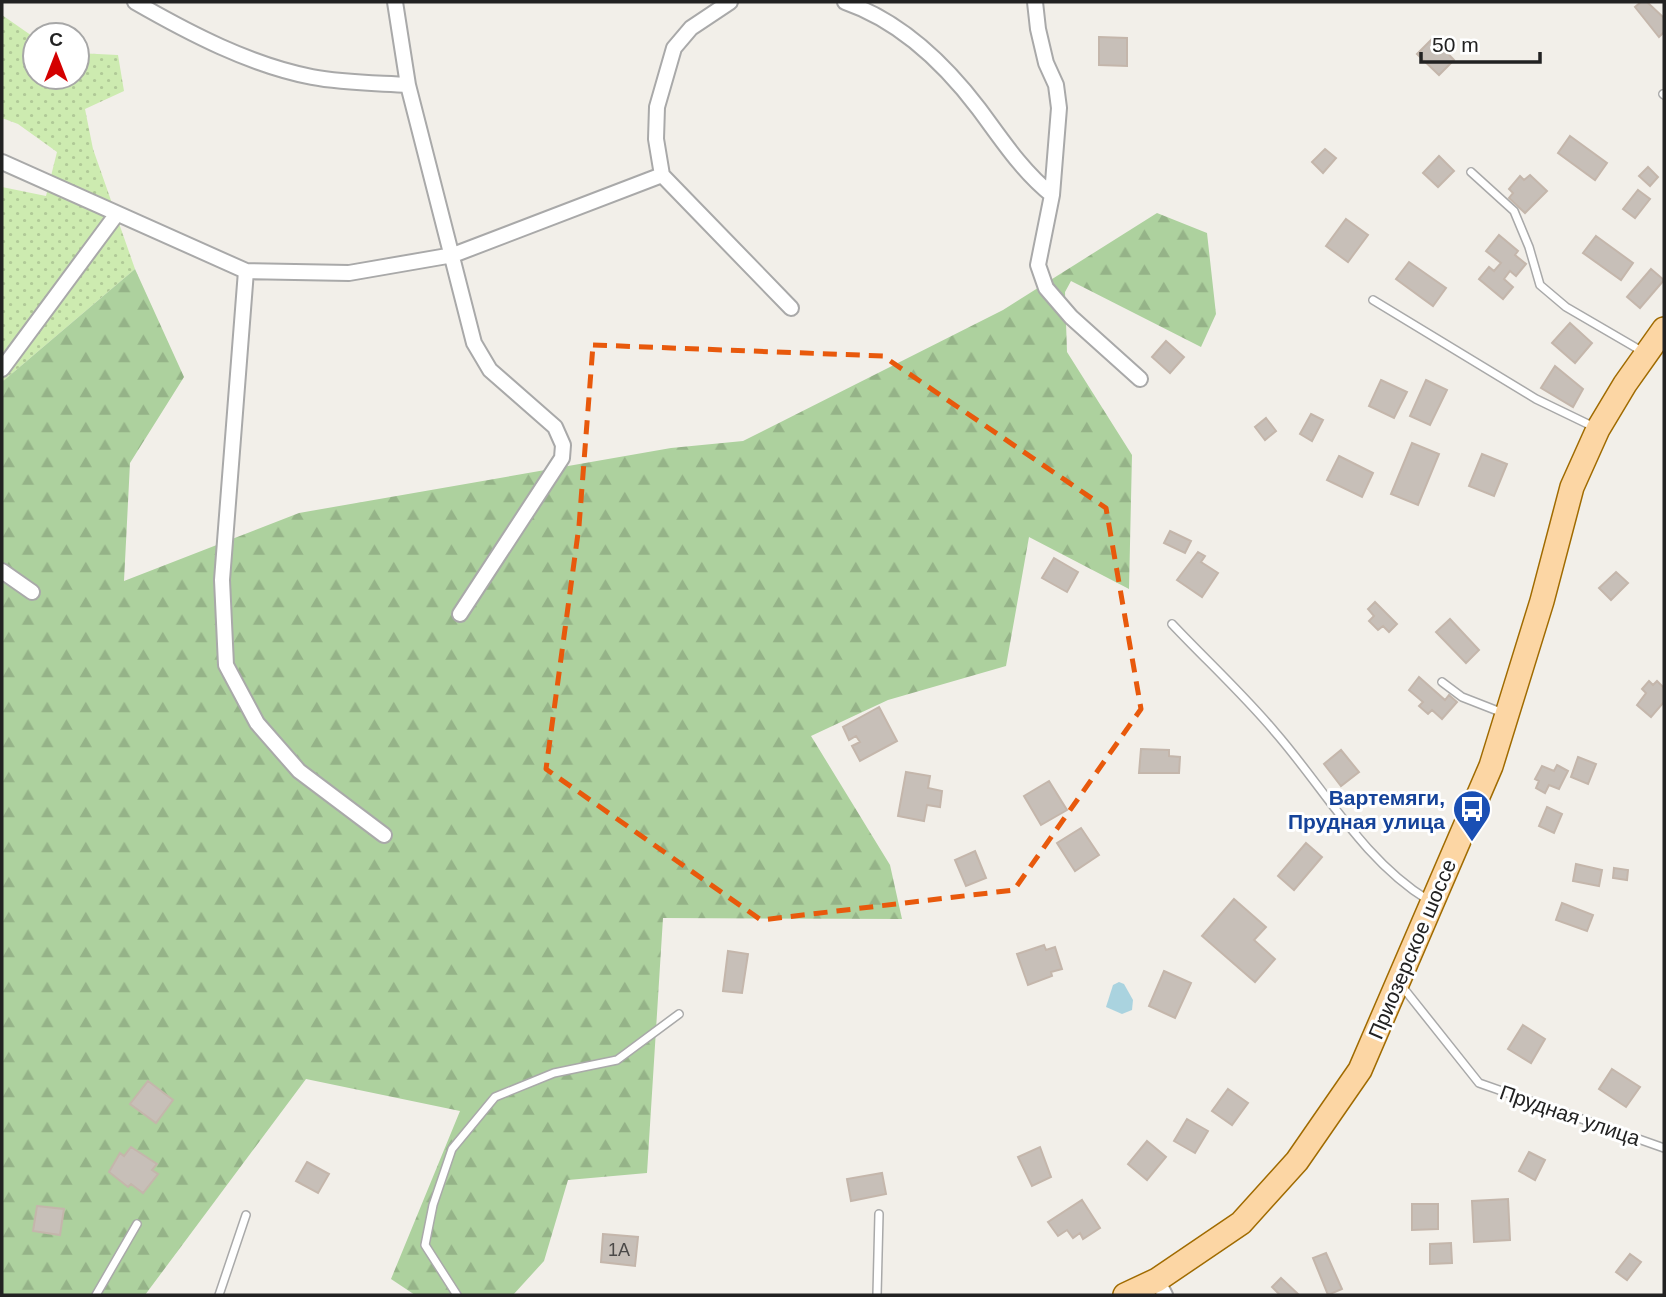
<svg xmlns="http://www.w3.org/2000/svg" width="1666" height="1297" font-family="Arial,sans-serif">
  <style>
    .grass { fill: url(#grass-dots) }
    .forest { fill: url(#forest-firs) }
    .water { fill: #aad3df }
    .building { fill: #c7bfb8; stroke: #c4b6ab; stroke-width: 2 }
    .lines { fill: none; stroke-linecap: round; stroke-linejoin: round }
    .service-casing { stroke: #a9a9a9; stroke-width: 10 }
    .minor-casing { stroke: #a9a9a9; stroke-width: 18 }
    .primary-casing { stroke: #a06b00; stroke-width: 26 }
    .service { stroke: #fff; stroke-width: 7 }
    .minor { stroke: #fff; stroke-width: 14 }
    .primary { stroke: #fcd6a4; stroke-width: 23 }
    .marked { fill: none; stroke: #e8590c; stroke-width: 5; stroke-dasharray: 14 9; stroke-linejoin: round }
    .labels { text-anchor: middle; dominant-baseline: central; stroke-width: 6; stroke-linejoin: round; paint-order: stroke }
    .number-label { font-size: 18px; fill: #4b4948 }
    .transit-label { font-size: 21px; font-weight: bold; fill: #164399; stroke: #fff; text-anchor: end }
    .street-label { font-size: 21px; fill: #222; stroke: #fff }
  </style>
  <defs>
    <pattern id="grass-dots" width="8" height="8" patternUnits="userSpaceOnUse" patternTransform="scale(1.75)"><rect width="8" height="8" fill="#cdebb0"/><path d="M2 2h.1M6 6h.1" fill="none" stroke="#b0c997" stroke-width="1.8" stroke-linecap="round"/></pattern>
    <pattern id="forest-firs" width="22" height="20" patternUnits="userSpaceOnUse" patternTransform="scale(1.75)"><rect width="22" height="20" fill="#add19e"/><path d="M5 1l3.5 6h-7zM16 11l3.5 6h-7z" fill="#95b388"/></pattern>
  </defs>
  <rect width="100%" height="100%" fill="#f2efe9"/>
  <path class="grass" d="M 2,15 L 35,38 L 35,77 L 77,77 L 77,53 L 118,55 L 124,91 L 85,109 L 93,149 L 135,269 L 2,382 L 2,187 L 46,196 L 57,152 L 18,124 L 2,118 Z"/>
  <path class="forest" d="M 1157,213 L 1207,233 L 1216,314 L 1201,347 L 1071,281 L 1065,292 L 1067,352 L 1132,455 L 1129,589 L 1029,537 L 1006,666 L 888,700 L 811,736 L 890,865 L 902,919 L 663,918 L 647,1173 L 568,1180 L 544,1261 L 513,1295 L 415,1295 L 391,1279 L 460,1111 L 306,1079 L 145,1295 L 2,1295 L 2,382 L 135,269 L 184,377 L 130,463 L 124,581 L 299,513 L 671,448 L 743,441 L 1003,310 Z"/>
  <path class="water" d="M 1119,982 L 1124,984 L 1133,1000 L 1132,1010 L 1122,1014 L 1106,1007 L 1113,985 Z"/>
  <path class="building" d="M 1641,2 L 1647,2 L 1664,18 L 1664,32 L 1659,37 L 1635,7 Z
    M 1099,37 L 1127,38 L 1127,66 L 1099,65 Z
    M 1433,38 L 1454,60 L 1439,75 L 1417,54 Z
    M 1570,136 L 1607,163 L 1595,180 L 1558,153 Z
    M 1325,149 L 1336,158 L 1323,173 L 1312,162 Z
    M 1439,156 L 1454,171 L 1438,187 L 1423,173 Z
    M 1648,167 L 1658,177 L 1650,186 L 1639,176 Z
    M 1530,175 L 1547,191 L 1525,213 L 1509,198 L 1513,193 L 1509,189 L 1520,176 L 1524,180 Z
    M 1638,190 L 1650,199 L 1635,218 L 1623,209 Z
    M 1346,219 L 1368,235 L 1348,262 L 1326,246 Z
    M 1499,235 L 1518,251 L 1515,255 L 1526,264 L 1516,276 L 1510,271 L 1504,279 L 1513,287 L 1503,299 L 1479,279 L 1489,267 L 1494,271 L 1501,263 L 1486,251 Z
    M 1596,236 L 1633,263 L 1621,280 L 1583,253 Z
    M 1409,262 L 1446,288 L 1433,306 L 1396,279 Z
    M 1651,269 L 1664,280 L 1640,308 L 1627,297 Z
    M 1570,323 L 1592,343 L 1575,363 L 1552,343 Z
    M 1166,341 L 1184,357 L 1170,373 L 1152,357 Z
    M 1555,366 L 1583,389 L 1573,407 L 1541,388 Z
    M 1381,380 L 1407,392 L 1394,418 L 1369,406 Z
    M 1426,380 L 1447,390 L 1430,425 L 1410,416 Z
    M 1311,414 L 1323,420 L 1312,441 L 1300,434 Z
    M 1266,418 L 1276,431 L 1265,440 L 1255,427 Z
    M 1412,443 L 1439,454 L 1418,505 L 1391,494 Z
    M 1482,454 L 1507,464 L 1494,496 L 1469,486 Z
    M 1339,456 L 1373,473 L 1362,497 L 1327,480 Z
    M 1170,531 L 1191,541 L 1185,553 L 1164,543 Z
    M 1198,552 L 1205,556 L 1201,562 L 1218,573 L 1202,597 L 1177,580 Z
    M 1054,558 L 1078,572 L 1067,592 L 1042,578 Z
    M 1616,572 L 1628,583 L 1611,600 L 1599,588 Z
    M 1375,602 L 1397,624 L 1389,632 L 1383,626 L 1378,630 L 1369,621 L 1374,616 L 1368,609 Z
    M 1450,619 L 1479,650 L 1466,663 L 1436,632 Z
    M 1419,677 L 1445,700 L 1449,695 L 1457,702 L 1442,719 L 1432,710 L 1428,714 L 1419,706 L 1423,702 L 1409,690 Z
    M 1649,681 L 1653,685 L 1657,681 L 1664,688 L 1664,702 L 1651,717 L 1637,705 L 1646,693 L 1642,689 Z
    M 879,707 L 897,741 L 860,761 L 852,746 L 860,742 L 856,736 L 849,740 L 843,727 Z
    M 1141,749 L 1169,750 L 1169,756 L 1180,757 L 1179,773 L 1139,773 Z
    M 1341,750 L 1359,772 L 1341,786 L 1324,764 Z
    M 1578,757 L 1596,764 L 1588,784 L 1571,777 Z
    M 1557,765 L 1568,771 L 1559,789 L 1549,785 L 1545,793 L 1536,788 L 1539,781 L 1535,779 L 1542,766 L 1554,771 Z
    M 906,772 L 930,776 L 928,788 L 942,791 L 940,807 L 927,805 L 924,821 L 898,816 Z
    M 1049,781 L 1067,810 L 1041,825 L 1024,796 Z
    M 1547,807 L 1562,814 L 1554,833 L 1539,826 Z
    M 1081,828 L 1099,855 L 1075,871 L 1057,843 Z
    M 1306,843 L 1322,857 L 1294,890 L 1278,876 Z
    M 975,851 L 986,878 L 966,886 L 955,860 Z
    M 1576,864 L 1602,870 L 1599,886 L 1573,881 Z
    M 1614,868 L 1628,870 L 1627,880 L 1613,878 Z
    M 1234,899 L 1266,927 L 1254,940 L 1275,959 L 1255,982 L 1202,936 Z
    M 1562,903 L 1593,915 L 1587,931 L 1556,920 Z
    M 1044,945 L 1046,950 L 1055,947 L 1062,969 L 1051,972 L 1052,976 L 1028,985 L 1017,954 Z
    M 728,951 L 748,954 L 742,993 L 723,991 Z
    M 1164,971 L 1191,983 L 1175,1018 L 1149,1006 Z
    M 1523,1025 L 1545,1039 L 1531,1063 L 1508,1049 Z
    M 1612,1069 L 1640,1087 L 1626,1107 L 1599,1089 Z
    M 148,1081 L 173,1100 L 156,1123 L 130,1104 Z
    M 1228,1089 L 1248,1103 L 1232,1125 L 1212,1111 Z
    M 1187,1119 L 1208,1131 L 1195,1153 L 1174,1141 Z
    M 1147,1141 L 1166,1157 L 1147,1180 L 1128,1164 Z
    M 131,1147 L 157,1164 L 152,1170 L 158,1174 L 143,1193 L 131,1184 L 128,1187 L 109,1172 L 120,1153 L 124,1156 Z
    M 1040,1147 L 1051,1177 L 1032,1186 L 1018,1157 Z
    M 1529,1152 L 1545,1160 L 1535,1180 L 1519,1171 Z
    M 307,1162 L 329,1174 L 318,1193 L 296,1181 Z
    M 882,1173 L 886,1194 L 851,1201 L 847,1179 Z
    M 1508,1199 L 1510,1240 L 1474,1242 L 1472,1201 Z
    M 1082,1200 L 1100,1228 L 1083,1239 L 1080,1233 L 1073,1238 L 1067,1230 L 1058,1236 L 1048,1222 Z
    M 1412,1204 L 1438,1204 L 1438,1229 L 1412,1230 Z
    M 37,1206 L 64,1209 L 60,1235 L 33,1231 Z
    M 603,1234 L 638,1237 L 635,1266 L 601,1262 Z
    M 1451,1243 L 1452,1263 L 1430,1264 L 1430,1244 Z
    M 1326,1253 L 1342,1289 L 1328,1295 L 1313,1258 Z
    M 1630,1254 L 1641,1262 L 1627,1280 L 1616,1272 Z
    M 1281,1278 L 1298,1294 L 1297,1295 L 1280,1295 L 1272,1287 Z"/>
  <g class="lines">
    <defs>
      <path id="service" d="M 1663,94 L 1664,95
        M 1471,172 L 1514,211 L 1529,247 L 1540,285 L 1566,307 L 1645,353
        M 1373,300 L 1536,399 L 1594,427
        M 1172,624 C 1206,660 1243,694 1275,732 C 1324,788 1363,860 1428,900
        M 1442,682 L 1462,697 L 1503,713
        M 1401,985 L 1479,1083 L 1664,1148
        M 96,1295 L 137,1224
        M 219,1295 L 246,1215
        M 457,1295 L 425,1245 L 433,1205 L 452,1149 L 495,1097 L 554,1073 L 617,1060 L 679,1014
        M 877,1295 L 879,1214"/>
      <path id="minor" d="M 135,2 C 189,33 250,65 312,77 C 343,83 377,83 408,85
        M 395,2 L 408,85 L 474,343 L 490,370 L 555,427 L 563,445 L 562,458 L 460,614
        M 730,2 L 691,28 L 674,48 L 657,107 L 656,139 L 662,175 L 791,308
        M 845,2 C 900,21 944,63 979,109 C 1002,140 1022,171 1052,195
        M 1035,2 L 1038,29 L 1046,63 L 1056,85 L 1059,108 L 1052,195 L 1038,265 L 1046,288 L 1071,317 L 1140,379
        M 2,162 L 246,271 L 349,273 L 453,255 L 662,175
        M 246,271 L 222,580 L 226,665 L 257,723 L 299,771 L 384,835
        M 2,369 L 116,215
        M 2,571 L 32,592
        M 1157,1280 L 1165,1295"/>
      <path id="primary" d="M 1125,1295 L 1157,1280 L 1241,1223 L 1297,1161 L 1360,1070 L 1491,766 L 1542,601 L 1572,487 L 1598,429 L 1625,384 L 1664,329"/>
    </defs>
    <use href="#service" class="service-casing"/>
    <use href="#minor" class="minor-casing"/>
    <use href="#primary" class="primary-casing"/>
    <use href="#service" class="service"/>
    <use href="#minor" class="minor"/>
    <use href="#primary" class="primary"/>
  </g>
  <path class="marked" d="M 593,345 L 883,356 L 1106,508 L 1141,709 L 1014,890 L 761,920 L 546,769 L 579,526 Z"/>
  <defs>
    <symbol id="bus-pin" viewBox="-11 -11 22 30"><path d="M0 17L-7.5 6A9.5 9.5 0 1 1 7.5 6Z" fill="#1a4fb4" stroke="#fff"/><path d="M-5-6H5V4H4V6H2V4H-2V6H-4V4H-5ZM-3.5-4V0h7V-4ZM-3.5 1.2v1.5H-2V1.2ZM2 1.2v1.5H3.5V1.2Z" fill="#fff"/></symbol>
  </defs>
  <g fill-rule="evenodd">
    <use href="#bus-pin" x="1450" y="787" width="44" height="60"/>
  </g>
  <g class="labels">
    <g class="number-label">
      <text x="619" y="1250">1А</text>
    </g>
    <g class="transit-label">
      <text x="1445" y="797">Вартемяги,<tspan x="1445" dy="24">Прудная улица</tspan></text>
    </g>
    <g class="street-label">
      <text transform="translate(1412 949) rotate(-67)">Приозерское шоссе</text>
      <text transform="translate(1570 1115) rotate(19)">Прудная улица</text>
    </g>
  </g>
  <rect width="1666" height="1297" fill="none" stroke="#222222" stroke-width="7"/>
  <g transform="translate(56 56)"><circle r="33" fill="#ffffff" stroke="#a7a7a7" stroke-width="2"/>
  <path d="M0-5L12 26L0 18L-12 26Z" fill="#d40000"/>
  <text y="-10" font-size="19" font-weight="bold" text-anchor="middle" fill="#222222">С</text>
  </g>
  <path d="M1421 52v10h119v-10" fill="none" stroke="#222222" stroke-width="3.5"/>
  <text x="1432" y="52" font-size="21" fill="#222222" stroke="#ffffff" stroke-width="5" paint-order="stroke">50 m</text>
</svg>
